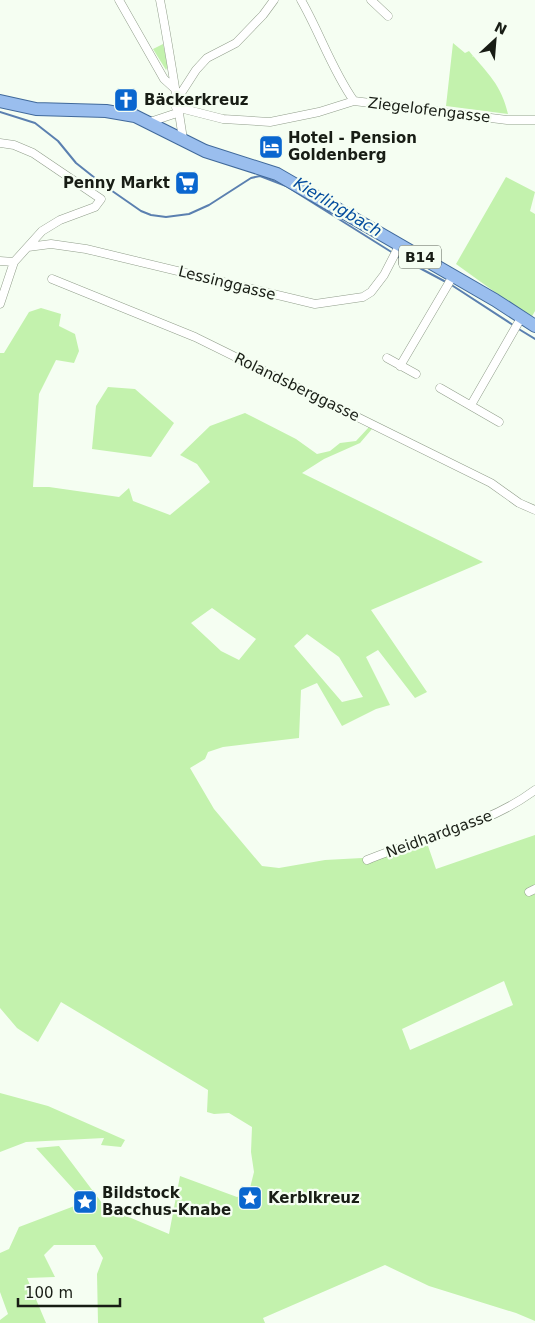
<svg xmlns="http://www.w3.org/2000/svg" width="535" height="1323" font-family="'DejaVu Sans',sans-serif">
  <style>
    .green { fill: #c3f2ad; fill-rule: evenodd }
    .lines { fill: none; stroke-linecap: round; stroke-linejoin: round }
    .stream { stroke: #5b80b0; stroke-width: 2 }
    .street-casing { stroke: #919e8b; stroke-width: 9 }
    .primary-casing { stroke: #40699b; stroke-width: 14 }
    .street { stroke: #fff; stroke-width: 8 }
    .primary { stroke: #9abeee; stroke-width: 12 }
    .labels { text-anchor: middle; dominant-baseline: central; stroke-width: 4.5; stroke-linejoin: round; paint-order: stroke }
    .shield { fill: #f5fef2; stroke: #5a6057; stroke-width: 1 }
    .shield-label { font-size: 14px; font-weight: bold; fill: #181d15 }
    .poi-label { font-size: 15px; font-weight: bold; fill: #181d15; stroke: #f5fef2; text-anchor: start }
    .street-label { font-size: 15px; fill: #181d15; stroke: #f5fef2 }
    .water-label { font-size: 16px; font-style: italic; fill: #034c9e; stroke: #f5fef2 }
  </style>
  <rect width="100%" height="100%" fill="#f5fef2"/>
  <path class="green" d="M 453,43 L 465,53 L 469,51 C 488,74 501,84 508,114 L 446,106 Z
    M 163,44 L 168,66 L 166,70 L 153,49 Z
    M 506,177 L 535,192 L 530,211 L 535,214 L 535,311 L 531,318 L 456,264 Z
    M 41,308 L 61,314 L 59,326 L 75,334 L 79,351 L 74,363 L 56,360 L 39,394 L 33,487 L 49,487 L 119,497 L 129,488 L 133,501 L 170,515 L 210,482 L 197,464 L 180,455 L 210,426 L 245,413 L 296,439 L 317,454 L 330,451 L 340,443 L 356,441 L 369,427 L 372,429 L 360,443 L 324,459 L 302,473 L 483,562 L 371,610 L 427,692 L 415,698 L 378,650 L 366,657 L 390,705 L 376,709 L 342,726 L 317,683 L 301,690 L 299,738 L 223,747 L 208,752 L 205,759 L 190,768 L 214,809 L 262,866 L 279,868 L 325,860 L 362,858 L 427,843 L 436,869 L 535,835 L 535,1321 L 516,1313 L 429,1286 L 385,1265 L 263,1318 L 265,1323 L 98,1323 L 97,1274 L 103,1258 L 95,1245 L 54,1245 L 44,1255 L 55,1277 L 27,1278 L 46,1323 L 0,1323 L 0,1320 L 8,1314 L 0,1292 L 0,1253 L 9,1249 L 19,1227 L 85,1202 L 36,1148 L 59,1146 L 105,1207 L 169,1234 L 180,1176 L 237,1197 L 249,1192 L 254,1172 L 251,1152 L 252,1127 L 229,1113 L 214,1114 L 207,1112 L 208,1090 L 61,1002 L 38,1042 L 17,1028 L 0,1008 L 0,353 L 4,353 L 29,312 ZM 212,608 L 256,639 L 239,660 L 221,651 L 191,623 ZM 307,634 L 339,657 L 363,697 L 342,702 L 294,646 ZM 504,981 L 513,1005 L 410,1050 L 402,1029 Z
    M 108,387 L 135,389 L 174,423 L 151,457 L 92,449 L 96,406 Z
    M 0,1093 L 48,1106 L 125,1140 L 121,1147 L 101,1145 L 104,1138 L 26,1142 L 0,1152 Z"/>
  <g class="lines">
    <path class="stream" d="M 0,112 L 35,123 L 58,141 L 76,163 L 105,186 L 141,211 L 151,215 L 166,217 L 189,214 L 209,205 L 251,178 L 260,176 L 286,186 L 393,253
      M 397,256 L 446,282
      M 450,284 L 513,325
      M 517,328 L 535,339"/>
    <defs>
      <path id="street" d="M 119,0 L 164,79 L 174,88
        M 160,0 C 169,47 176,93 183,139
        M 301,0 C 320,33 332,70 354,101
        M 371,0 L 388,16
        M 176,101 L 196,70 L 207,58 L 236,43 L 263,15 L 274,0
        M 176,107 L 223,119 L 270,122 L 319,112 L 354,101 L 507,120 L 535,120
        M 150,122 L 177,113
        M 0,143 L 14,145 L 33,153 L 101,199 L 95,207 L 60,220 L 42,231 L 14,262 L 0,304
        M 28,247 L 51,244 L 86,249 L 315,304 L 363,297 L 371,292 L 384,275 L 399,246
        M 0,261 L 14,262
        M 52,279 L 195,337 L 491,483 L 519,503 L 535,510
        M 387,358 L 416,374
        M 400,366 L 453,276
        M 440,388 L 499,422
        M 471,405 L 521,318
        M 367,860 C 424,836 484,828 535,790
        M 529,892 L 535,889"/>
      <path id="primary" d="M 0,101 L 36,109 L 106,111 L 135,116 L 205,151 L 277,174 L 495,300 L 535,326"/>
    </defs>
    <use href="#street" class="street-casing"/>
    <use href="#primary" class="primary-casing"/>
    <use href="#street" class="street"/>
    <use href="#primary" class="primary"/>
  </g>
  <defs>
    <symbol id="church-square" viewBox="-11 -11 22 22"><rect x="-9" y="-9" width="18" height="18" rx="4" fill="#0a66cf" stroke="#f5fef2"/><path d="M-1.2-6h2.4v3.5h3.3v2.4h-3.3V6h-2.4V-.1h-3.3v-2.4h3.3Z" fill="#fff"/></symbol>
    <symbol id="hotel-square" viewBox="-11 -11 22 22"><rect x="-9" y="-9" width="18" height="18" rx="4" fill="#0a66cf" stroke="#f5fef2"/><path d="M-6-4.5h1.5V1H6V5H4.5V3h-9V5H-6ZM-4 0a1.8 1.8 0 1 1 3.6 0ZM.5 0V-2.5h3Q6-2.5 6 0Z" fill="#fff"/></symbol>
    <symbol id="supermarket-square" viewBox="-11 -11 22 22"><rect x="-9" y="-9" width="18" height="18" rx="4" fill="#0a66cf" stroke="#f5fef2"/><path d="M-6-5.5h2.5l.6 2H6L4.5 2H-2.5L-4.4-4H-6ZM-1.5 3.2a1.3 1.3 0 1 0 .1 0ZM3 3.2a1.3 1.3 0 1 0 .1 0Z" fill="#fff"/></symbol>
    <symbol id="sight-square" viewBox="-11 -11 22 22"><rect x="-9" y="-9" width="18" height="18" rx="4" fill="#0a66cf" stroke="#f5fef2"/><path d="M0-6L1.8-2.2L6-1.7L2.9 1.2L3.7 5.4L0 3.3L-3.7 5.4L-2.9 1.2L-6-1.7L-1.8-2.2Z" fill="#fff"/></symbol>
  </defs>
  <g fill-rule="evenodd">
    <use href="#church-square" x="112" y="86" width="28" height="28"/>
    <use href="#hotel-square" x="257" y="133" width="28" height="28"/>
    <use href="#supermarket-square" x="173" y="169" width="28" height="28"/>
    <use href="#sight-square" x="236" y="1184" width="28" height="28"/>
    <use href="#sight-square" x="71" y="1188" width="28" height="28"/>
  </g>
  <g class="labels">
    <rect class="shield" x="399" y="245.5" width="42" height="23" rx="4"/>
    <g class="shield-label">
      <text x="420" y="257">B14</text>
    </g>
    <g class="poi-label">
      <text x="144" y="100">Bäckerkreuz</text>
      <text x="288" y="138">Hotel - Pension<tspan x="288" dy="17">Goldenberg</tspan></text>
      <text x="170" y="183" text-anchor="end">Penny Markt</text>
      <text x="102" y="1193">Bildstock<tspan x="102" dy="17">Bacchus-Knabe</tspan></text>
      <text x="268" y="1198">Kerblkreuz</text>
    </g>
    <g class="street-label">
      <text transform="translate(429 110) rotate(7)">Ziegelofengasse</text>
      <text transform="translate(227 283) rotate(14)">Lessinggasse</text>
      <text transform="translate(297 387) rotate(26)">Rolandsberggasse</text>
      <text transform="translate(439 834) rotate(-20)">Neidhardgasse</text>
    </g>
    <g class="water-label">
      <text transform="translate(338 207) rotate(31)">Kierlingbach</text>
    </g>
  </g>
  <g transform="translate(495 40) rotate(26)" stroke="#f5fef2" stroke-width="4" paint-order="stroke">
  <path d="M0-4L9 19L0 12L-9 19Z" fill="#181d15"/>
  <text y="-8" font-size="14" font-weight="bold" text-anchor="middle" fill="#181d15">N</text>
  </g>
  <path d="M18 1298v8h102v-8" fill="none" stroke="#181d15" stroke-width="2.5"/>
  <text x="25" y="1298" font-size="15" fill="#181d15" stroke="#f5fef2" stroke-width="4" paint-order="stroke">100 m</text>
</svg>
